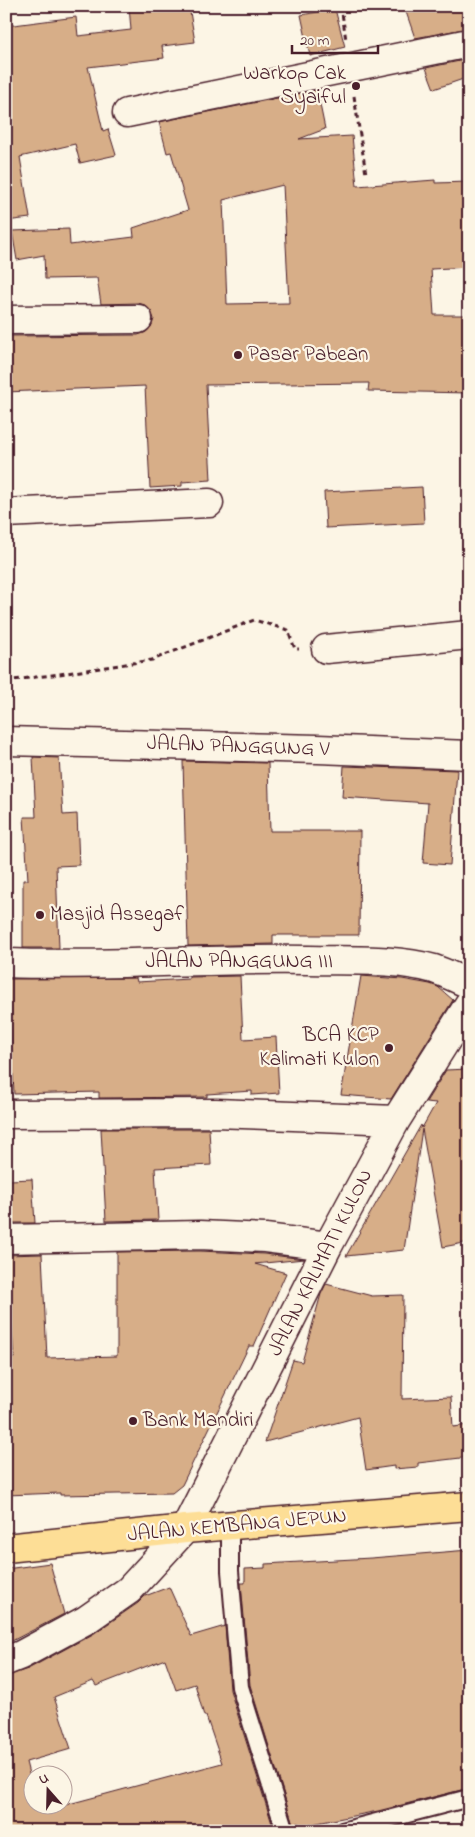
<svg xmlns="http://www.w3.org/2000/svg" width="475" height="1837" font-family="'Indie Flower',sans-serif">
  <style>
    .building { fill: #d7ae88; stroke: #4a1f2b; fill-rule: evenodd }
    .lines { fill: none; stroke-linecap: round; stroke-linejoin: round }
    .lane-casing { stroke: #4a1f2b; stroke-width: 20 }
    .street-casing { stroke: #4a1f2b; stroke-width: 31 }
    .primary-casing { stroke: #4a1f2b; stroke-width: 31 }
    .path { stroke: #4a1f2b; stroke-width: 3; stroke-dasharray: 5 4; stroke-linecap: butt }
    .lane { stroke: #fcf5e5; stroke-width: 16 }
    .street { stroke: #fcf5e5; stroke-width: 28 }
    .primary { stroke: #fdde96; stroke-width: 28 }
    .poi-dot { fill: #4a1f2b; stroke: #fcf5e5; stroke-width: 2 }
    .labels { text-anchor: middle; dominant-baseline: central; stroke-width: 4.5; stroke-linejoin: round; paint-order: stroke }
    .poi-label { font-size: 21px; fill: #4a1f2b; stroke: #fcf5e5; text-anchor: start }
    .street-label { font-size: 21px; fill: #4a1f2b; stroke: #fcf5e5 }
  </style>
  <rect width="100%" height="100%" fill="#fcf5e5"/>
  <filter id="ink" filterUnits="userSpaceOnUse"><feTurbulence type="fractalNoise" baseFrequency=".02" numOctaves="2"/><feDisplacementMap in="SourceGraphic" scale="10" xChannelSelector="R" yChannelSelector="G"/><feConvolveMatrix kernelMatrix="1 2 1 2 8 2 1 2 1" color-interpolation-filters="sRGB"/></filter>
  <g filter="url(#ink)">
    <path class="building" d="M 129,6 L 189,6 L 195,42 L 162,46 L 164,58 L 88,67 L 103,131 L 108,129 L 116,155 L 80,163 L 75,144 L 20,157 L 30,218 L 6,221 L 6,26 L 76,17 L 78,36 L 131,30 Z
      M 404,6 L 469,6 L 469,28 L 415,38 Z
      M 335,9 L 345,47 L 310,56 L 301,15 Z
      M 469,59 L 469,77 L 434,89 L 426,68 Z
      M 317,90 L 325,129 L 299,139 L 352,136 L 357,186 L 435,180 L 435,183 L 469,182 L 469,267 L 431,269 L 434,315 L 469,315 L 469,393 L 368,391 L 369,383 L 206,385 L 211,480 L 182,482 L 182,486 L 150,488 L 145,386 L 6,392 L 6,336 L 138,335 L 146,332 L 151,327 L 154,319 L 151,311 L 145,305 L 138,303 L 101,304 L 97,278 L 45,279 L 44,255 L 17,260 L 12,231 L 69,229 L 70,245 L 134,237 L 133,228 L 188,210 L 171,152 L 167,153 L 159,122 ZM 283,185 L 289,303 L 227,304 L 223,200 Z
      M 422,487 L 424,523 L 326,528 L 324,492 Z
      M 33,757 L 59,758 L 63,815 L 77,814 L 79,865 L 56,866 L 59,948 L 23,948 L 23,880 L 28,880 L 24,817 L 36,817 Z
      M 183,761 L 268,763 L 270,831 L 360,831 L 359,935 L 273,935 L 273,944 L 188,946 Z
      M 344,766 L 457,770 L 450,865 L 423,863 L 428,803 L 342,797 Z
      M 240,976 L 243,1039 L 276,1037 L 279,1093 L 252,1095 L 252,1091 L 207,1094 L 207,1097 L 99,1098 L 99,1092 L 14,1094 L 8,979 L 136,978 L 137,982 L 189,979 L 189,977 Z
      M 361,976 L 402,979 L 430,984 L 438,987 L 453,1000 L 391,1099 L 341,1095 Z
      M 469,1069 L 469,1242 L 443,1247 L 422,1129 L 404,1250 L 346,1256 L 421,1125 L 422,1128 L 436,1103 L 426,1102 L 446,1070 Z
      M 101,1129 L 209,1129 L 211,1165 L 155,1168 L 158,1220 L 106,1221 Z
      M 32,1179 L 35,1223 L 12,1223 L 10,1180 Z
      M 200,1251 L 264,1254 L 304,1259 L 255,1264 L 286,1273 L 254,1346 L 249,1346 L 182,1485 L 172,1493 L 60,1495 L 60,1493 L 6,1495 L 6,1359 L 14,1358 L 10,1303 L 6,1303 L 6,1255 L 42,1254 L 47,1358 L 117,1356 L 117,1252 Z
      M 326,1284 L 372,1296 L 403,1295 L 402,1399 L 451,1397 L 453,1427 L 469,1425 L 469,1457 L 418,1463 L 418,1467 L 394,1469 L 394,1466 L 366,1470 L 358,1417 L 265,1442 L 293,1360 L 302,1362 L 321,1294 Z
      M 469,1550 L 469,1788 L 378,1811 L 302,1826 L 298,1823 L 293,1824 L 250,1685 L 241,1583 L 245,1583 L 245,1569 L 265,1568 L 265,1564 L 371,1558 Z
      M 50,1563 L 64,1614 L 6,1644 L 6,1569 Z
      M 169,1587 L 191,1636 L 225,1626 L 230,1690 L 274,1830 L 6,1831 L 6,1676 L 28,1669 L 93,1634 L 138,1603 L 145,1596 ZM 165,1659 L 176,1690 L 195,1684 L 204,1716 L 206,1716 L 222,1763 L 39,1812 L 37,1804 L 32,1804 L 32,1786 L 26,1762 L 71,1749 L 54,1697 L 93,1681 L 96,1686 Z"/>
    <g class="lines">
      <defs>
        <path id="lane" d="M 230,1526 L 230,1571 L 240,1687 L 285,1831
          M 342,1831 L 469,1798"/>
        <path id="street" d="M 127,113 L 469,43
          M 6,320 L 138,319
          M 6,513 L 209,503
          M 326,649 L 469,635
          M 6,741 L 318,749 L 469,755
          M 6,963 C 107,967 208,958 309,960 C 350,961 395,958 434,969 C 446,973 457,979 469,984
          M 6,1114 L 216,1113 L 396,1120
          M 6,1239 L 200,1235 L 265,1238 L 328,1246
          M 6,1661 L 21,1655 L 86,1620 L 129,1590 L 185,1529 L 328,1246 L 396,1120 L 469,1004"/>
        <path id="primary" d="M 6,1548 L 185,1529 L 469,1506"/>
      </defs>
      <use href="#lane" class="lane-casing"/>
      <use href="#street" class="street-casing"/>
      <use href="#primary" class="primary-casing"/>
      <path class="path" d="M 341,6 L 346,40
        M 354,96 L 366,174
        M 6,681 L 67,673 L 152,660 L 254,620 L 288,630 L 295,649 L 299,649"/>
      <use href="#lane" class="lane"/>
      <use href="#street" class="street"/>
      <use href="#primary" class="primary"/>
    </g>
  </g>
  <g class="poi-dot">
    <circle cx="356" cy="86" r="5"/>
    <circle cx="238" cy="355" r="5"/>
    <circle cx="40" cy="915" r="5"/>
    <circle cx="389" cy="1048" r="5"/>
    <circle cx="133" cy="1421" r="5"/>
  </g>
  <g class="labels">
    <g class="poi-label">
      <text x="346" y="74" text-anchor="end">Warkop Cak<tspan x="346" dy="24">Syaiful</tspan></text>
      <text x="248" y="355">Pasar Pabean</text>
      <text x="50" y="915">Masjid Assegaf</text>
      <text x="379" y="1036" text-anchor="end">BCA KCP<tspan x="379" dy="24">Kalimati Kulon</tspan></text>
      <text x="143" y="1421">Bank Mandiri</text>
    </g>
    <g class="street-label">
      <text transform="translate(238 747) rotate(2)">JALAN PANGGUNG V</text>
      <text x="239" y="962">JALAN PANGGUNG III</text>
      <text transform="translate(321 1263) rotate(-63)">JALAN KALIMATI KULON</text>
      <text transform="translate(237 1526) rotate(-5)">JALAN KEMBANG JEPUN</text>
    </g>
  </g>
  <rect width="475" height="1837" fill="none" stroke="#fcf5e5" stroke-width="25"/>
  <rect x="12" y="12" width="450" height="1812" fill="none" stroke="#4a1f2b" stroke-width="2" filter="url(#ink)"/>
  <g transform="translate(48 1790) rotate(340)"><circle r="24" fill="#fcf5e5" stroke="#b59f9b"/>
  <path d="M0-4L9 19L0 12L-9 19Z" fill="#4a1f2b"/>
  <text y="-8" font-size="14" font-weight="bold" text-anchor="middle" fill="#4a1f2b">U</text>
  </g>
  <path d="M292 45v8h86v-8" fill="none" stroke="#4a1f2b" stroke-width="2.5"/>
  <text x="300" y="45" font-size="15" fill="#4a1f2b" stroke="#fcf5e5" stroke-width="4" paint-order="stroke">20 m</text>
</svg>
